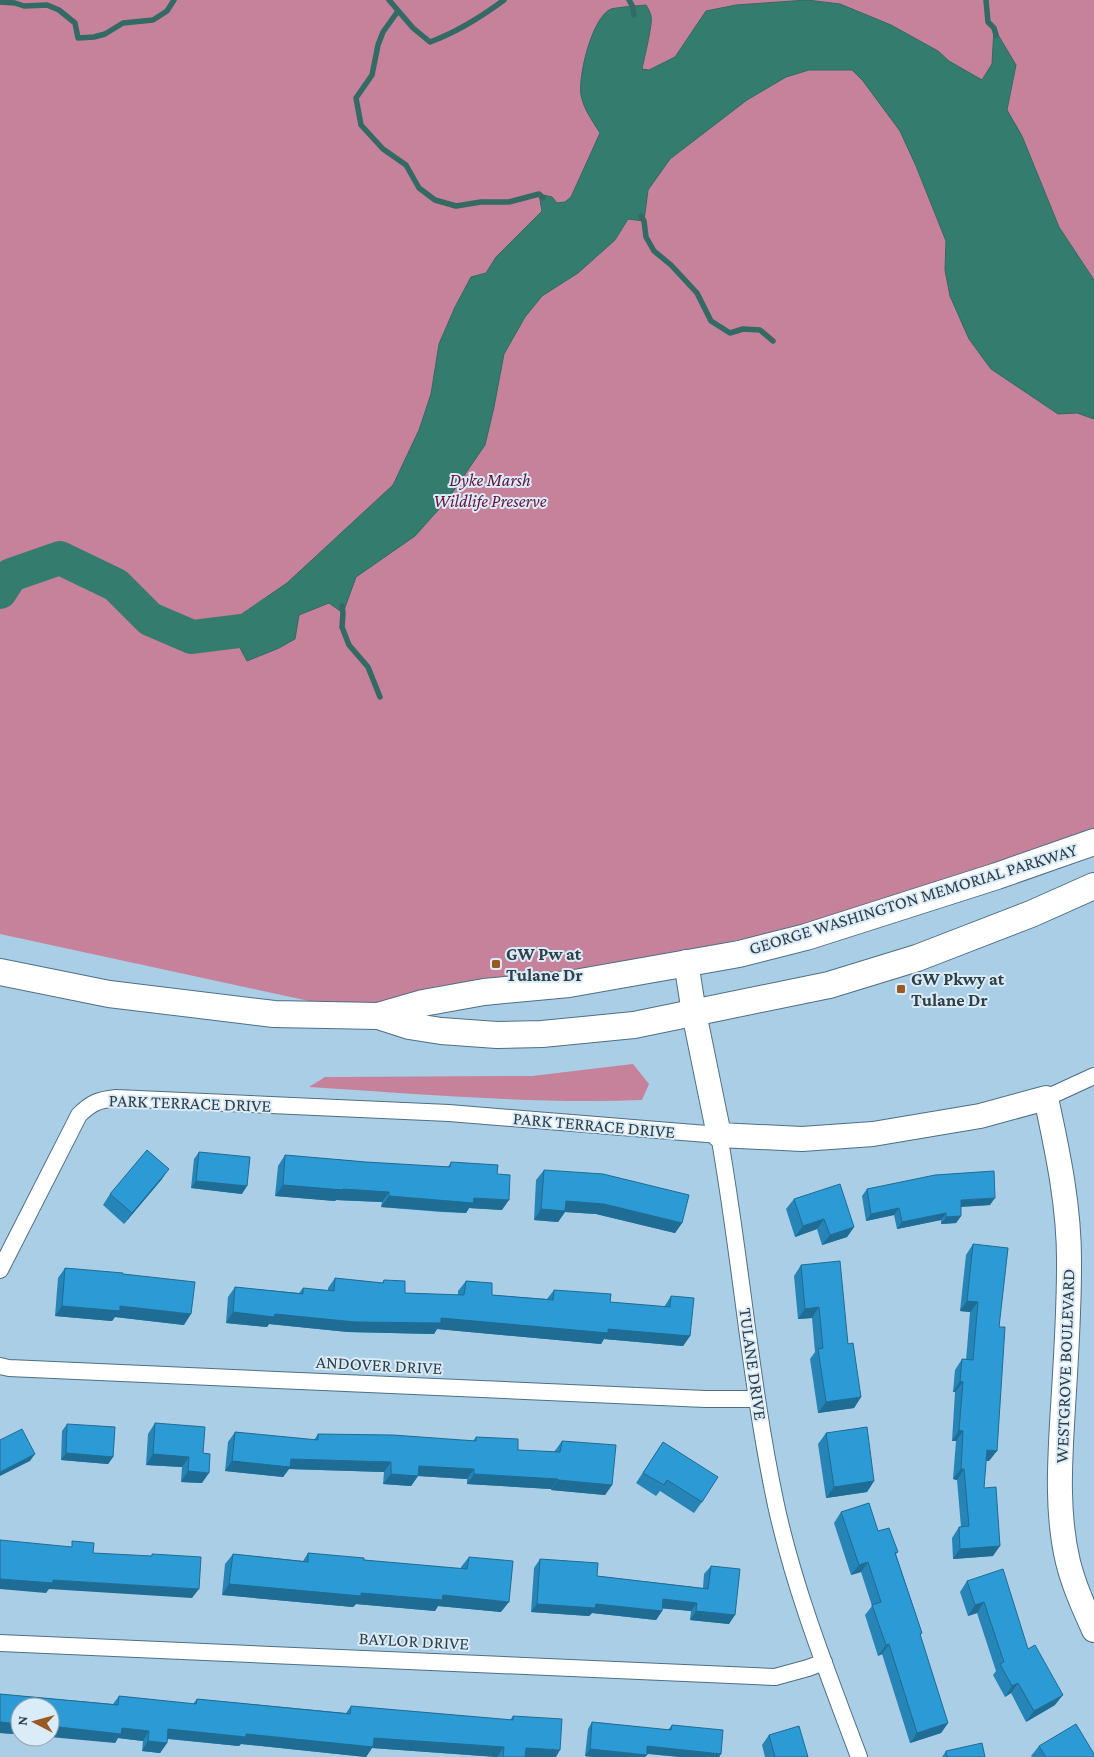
<svg xmlns="http://www.w3.org/2000/svg" width="1094" height="1757" font-family="'Crimson Pro',serif">
  <style>
    .green { fill: #c6829a }
    .water { fill: #347d6e; stroke: #336a63 }
    .lines { fill: none; stroke-linecap: round; stroke-linejoin: round }
    .stream { stroke: #336a63; stroke-width: 5.5 }
    .river { stroke: #347d6e; stroke-width: 34 }
    .street-casing { stroke: #4e6f85; stroke-width: 18 }
    .secondary-casing { stroke: #4e6f85; stroke-width: 26 }
    .primary-casing { stroke: #4e6f85; stroke-width: 28 }
    .street { stroke: #fff; stroke-width: 16 }
    .secondary { stroke: #fff; stroke-width: 24 }
    .primary { stroke: #fff; stroke-width: 26 }
    .wall { fill: #2684b6 }
    .shaded-wall { fill: #1f6c94 }
    .building { fill: #2c9ad4; stroke: #1f6c94 }
    .poi-dot { fill: #995923; stroke: #daecf8; stroke-width: 2 }
    .labels { text-anchor: middle; dominant-baseline: central; stroke-width: 4; stroke-linejoin: round; paint-order: stroke }
    .park-label { font-size: 18px; font-style: italic; fill: #69103b; stroke: #daecf8 }
    .street-label { font-size: 18px; fill: #303e48; stroke: #daecf8 }
    .poi-label { font-size: 18px; font-weight: bold; fill: #303e48; stroke: #daecf8; text-anchor: start }
  </style>
  <rect width="100%" height="100%" fill="#aacee6"/>
  <path class="green" d="M 0,0 L 1094,0 L 1094,849 L 909,904 L 378,1016 L 0,934 Z
    M 633,1064 L 649,1084 L 642,1100 C 531,1104 420,1094 309,1087 L 325,1077 L 532,1076 Z"/>
  <path class="water" d="M 807,0 L 840,4 L 891,25 L 938,51 L 949,61 L 982,80 L 992,64 L 994,28 L 1016,65 L 1007,110 L 1022,136 L 1059,227 L 1094,280 L 1094,419 L 1077,413 L 1058,414 L 991,369 L 969,339 L 950,296 L 945,270 L 946,241 L 916,166 L 900,131 L 863,81 L 852,70 L 809,70 L 786,77 L 747,100 L 670,159 L 648,190 L 644,221 L 628,219 L 615,240 L 578,273 L 542,296 L 525,317 L 504,354 L 494,407 L 485,445 L 448,499 L 415,536 L 356,577 L 343,613 L 329,603 L 299,615 L 295,639 L 279,648 L 247,661 L 225,620 L 239,616 L 287,583 L 393,485 L 419,430 L 431,394 L 439,344 L 455,307 L 471,277 L 486,273 L 496,257 L 542,211 L 539,194 L 552,197 L 557,203 L 565,202 L 571,197 L 600,133 C 592,120 584,110 581,95 C 578,76 592,17 611,9 C 619,7 637,6 646,5 C 648,8 650,12 651,16 C 653,24 644,59 642,69 L 649,70 L 675,57 L 706,11 L 736,5 Z"/>
  <g class="lines">
    <path class="stream" d="M 389,0 L 413,28 L 430,42 C 457,32 481,17 504,0
      M 629,0 L 633,7 L 634,15
      M 986,0 L 988,22 L 994,28 L 996,35
      M 0,2 L 15,3 L 24,6 L 47,5 L 59,10 L 75,23 L 78,38 L 94,37 L 105,34 L 123,23 L 153,20 L 167,11 L 174,0
      M 398,11 L 383,32 L 378,45 L 372,75 L 356,98 L 361,125 L 383,149 L 406,165 L 419,188 L 435,200 L 456,206 L 481,202 L 509,202 L 539,194 L 543,198
      M 641,216 L 644,221 L 646,237 L 654,251 L 671,265 L 697,293 L 711,321 L 730,333 L 743,329 L 760,330 L 773,341
      M 342,606 L 343,613 L 342,627 L 349,645 L 368,667 L 380,697"/>
    <path class="river" d="M 0,592 L 11,575 L 60,558 L 116,585 L 150,619 L 192,637 L 248,630 L 273,613"/>
    <defs>
      <path id="street" d="M 1046,1098 L 1094,1076
        M 0,1270 L 79,1115 C 92,1102 99,1100 116,1098 L 449,1113 L 719,1135 C 741,1258 750,1383 776,1505 C 795,1592 828,1674 859,1757
        M 0,1366 L 9,1368 L 705,1399 L 757,1399
        M 0,1643 L 775,1677 L 808,1668 L 824,1662"/>
      <path id="secondary" d="M 686,962 L 694,1013 L 719,1135 L 802,1139 L 873,1134 L 980,1116 L 1046,1098 C 1058,1153 1070,1210 1069,1267 C 1069,1314 1066,1360 1063,1407 C 1060,1459 1056,1512 1068,1562 C 1074,1586 1084,1608 1094,1630"/>
      <path id="primary" d="M 0,972 L 109,994 L 274,1014 L 378,1016 L 409,1026 L 441,1031 L 497,1035 L 542,1034 L 634,1025 L 829,985 L 917,958 L 1031,914 L 1094,886
        M 378,1016 L 423,1003 L 484,992 L 569,984 L 739,954 L 806,937 L 997,876 L 1094,842"/>
    </defs>
    <use href="#street" class="street-casing"/>
    <use href="#secondary" class="secondary-casing"/>
    <use href="#primary" class="primary-casing"/>
    <use href="#street" class="street"/>
    <use href="#secondary" class="secondary"/>
    <use href="#primary" class="primary"/>
  </g>
  <path class="wall" d="M 199,1152 L 242,1194 L 191,1188 L 194,1159 Z
    M 285,1155 L 366,1162 L 448,1167 L 451,1162 L 497,1174 L 502,1210 L 469,1208 L 466,1213 L 441,1212 L 381,1207 L 382,1202 L 336,1200 L 335,1201 L 275,1196 L 278,1166 Z
    M 544,1170 L 682,1223 L 675,1233 L 596,1214 L 565,1212 L 558,1222 L 534,1220 L 536,1180 Z
    M 162,1179 L 124,1224 L 103,1205 L 110,1194 Z
    M 867,1189 L 990,1205 L 961,1207 L 961,1216 L 956,1223 L 941,1224 L 941,1220 L 897,1229 L 894,1215 L 866,1221 L 862,1196 Z
    M 794,1199 L 854,1227 L 847,1237 L 822,1245 L 817,1229 L 795,1237 L 786,1209 Z
    M 973,1244 L 999,1327 L 989,1461 L 986,1461 L 984,1488 L 993,1556 L 953,1559 L 952,1538 L 959,1527 L 961,1527 L 957,1480 L 953,1479 L 956,1441 L 952,1441 L 955,1392 L 953,1392 L 955,1370 L 962,1359 L 966,1360 L 970,1312 L 960,1311 L 966,1255 Z
    M 801,1265 L 848,1344 L 861,1397 L 854,1408 L 818,1413 L 810,1359 L 815,1352 L 812,1318 L 798,1319 L 794,1276 Z
    M 65,1268 L 123,1274 L 184,1325 L 115,1317 L 112,1321 L 55,1316 L 58,1278 Z
    M 335,1278 L 382,1283 L 384,1280 L 405,1293 L 458,1295 L 458,1291 L 466,1281 L 492,1295 L 547,1299 L 554,1290 L 610,1302 L 664,1307 L 671,1296 L 690,1336 L 683,1346 L 604,1339 L 601,1344 L 437,1329 L 434,1334 L 348,1332 L 269,1324 L 267,1327 L 226,1323 L 228,1297 L 235,1287 L 299,1293 L 303,1288 L 328,1291 L 328,1288 Z
    M 155,1423 L 203,1453 L 202,1483 L 181,1482 L 182,1467 L 146,1465 L 148,1434 Z
    M 67,1424 L 113,1457 L 108,1464 L 61,1460 L 62,1431 Z
    M 235,1432 L 314,1440 L 318,1434 L 473,1441 L 476,1437 L 518,1450 L 554,1452 L 562,1441 L 612,1485 L 605,1495 L 551,1490 L 551,1489 L 467,1484 L 467,1479 L 418,1476 L 411,1486 L 383,1484 L 384,1472 L 289,1469 L 283,1477 L 225,1471 L 228,1442 Z
    M 826,1433 L 874,1481 L 867,1492 L 826,1498 L 818,1444 Z
    M 663,1442 L 702,1502 L 694,1513 L 660,1491 L 656,1496 L 636,1483 Z
    M 841,1512 L 878,1531 L 898,1552 L 896,1554 L 922,1633 L 920,1636 L 948,1723 L 941,1733 L 910,1743 L 882,1654 L 878,1656 L 865,1615 L 872,1606 L 861,1572 L 851,1575 L 834,1523 Z
    M 308,1553 L 364,1560 L 461,1569 L 461,1567 L 469,1557 L 501,1612 L 438,1606 L 435,1611 L 356,1604 L 353,1607 L 222,1595 L 225,1564 L 233,1554 L 303,1561 Z
    M 540,1559 L 597,1576 L 703,1588 L 704,1574 L 711,1566 L 729,1624 L 690,1620 L 691,1611 L 662,1608 L 662,1611 L 656,1620 L 592,1613 L 589,1616 L 531,1612 L 534,1568 Z
    M 967,1581 L 1028,1649 L 1055,1705 L 1026,1722 L 1011,1693 L 1005,1697 L 993,1675 L 996,1671 L 977,1613 L 968,1616 L 960,1592 Z
    M 0,1694 L 113,1704 L 119,1696 L 193,1704 L 197,1699 L 346,1713 L 351,1706 L 510,1720 L 513,1716 L 556,1757 L 497,1757 L 372,1748 L 366,1757 L 241,1744 L 239,1746 L 167,1739 L 167,1743 L 160,1753 L 142,1751 L 143,1741 L 118,1738 L 115,1743 L 20,1707 L 20,1733 L 15,1733 L 14,1734 L 0,1733 Z
    M 592,1722 L 668,1730 L 672,1725 L 721,1754 L 719,1757 L 680,1757 L 647,1754 L 645,1757 L 592,1757 L 585,1756 L 588,1729 Z
    M 769,1735 L 808,1757 L 765,1757 L 762,1745 Z
    M 1039,1746 L 1094,1757 L 1032,1757 L 1031,1756 Z
    M 946,1751 L 985,1757 L 942,1757 Z"/>
  <path class="shaded-wall" d="M 169,1169 L 162,1179 L 124,1224 L 132,1213 Z
    M 196,1181 L 247,1186 L 242,1194 L 191,1188 Z
    M 283,1185 L 343,1189 L 389,1192 L 382,1202 L 336,1200 L 335,1201 L 275,1196 Z
    M 389,1196 L 474,1198 L 509,1200 L 502,1210 L 469,1208 L 466,1213 L 381,1207 Z
    M 995,1198 L 990,1205 L 956,1207 L 961,1200 Z
    M 566,1201 L 604,1204 L 682,1223 L 675,1233 L 596,1214 L 565,1212 L 558,1222 L 534,1220 L 541,1209 Z
    M 899,1208 L 894,1215 L 866,1221 L 871,1214 Z
    M 946,1213 L 941,1220 L 897,1229 L 902,1222 Z
    M 961,1216 L 956,1223 L 941,1224 L 946,1217 Z
    M 824,1219 L 817,1229 L 795,1237 L 803,1226 Z
    M 854,1227 L 847,1237 L 822,1245 L 830,1235 Z
    M 967,1301 L 978,1302 L 970,1312 L 960,1311 Z
    M 62,1306 L 120,1306 L 191,1314 L 184,1325 L 115,1317 L 112,1321 L 55,1316 Z
    M 819,1307 L 812,1318 L 798,1319 L 805,1309 Z
    M 233,1312 L 441,1318 L 608,1329 L 690,1336 L 683,1346 L 604,1339 L 601,1344 L 437,1329 L 434,1334 L 348,1332 L 269,1324 L 267,1327 L 226,1323 Z
    M 960,1381 L 963,1382 L 955,1392 L 953,1392 Z
    M 861,1397 L 854,1408 L 818,1413 L 826,1402 Z
    M 959,1430 L 963,1431 L 956,1441 L 952,1441 Z
    M 987,1450 L 997,1451 L 989,1461 L 980,1460 Z
    M 66,1453 L 113,1457 L 108,1464 L 61,1460 Z
    M 35,1454 L 30,1461 L 0,1476 L 0,1472 Z
    M 153,1454 L 189,1457 L 182,1467 L 146,1465 Z
    M 291,1459 L 391,1462 L 384,1472 L 289,1469 L 283,1477 L 225,1471 L 232,1461 Z
    M 419,1466 L 474,1469 L 467,1479 L 418,1476 L 411,1486 L 383,1484 L 391,1474 Z
    M 961,1469 L 964,1469 L 957,1480 L 953,1479 Z
    M 188,1471 L 209,1473 L 202,1483 L 181,1482 Z
    M 474,1474 L 558,1479 L 551,1489 L 467,1484 Z
    M 558,1480 L 612,1485 L 605,1495 L 551,1490 Z
    M 874,1481 L 867,1492 L 826,1498 L 834,1487 Z
    M 1000,1546 L 993,1556 L 953,1559 L 960,1549 Z
    M 868,1562 L 861,1572 L 851,1575 L 859,1565 Z
    M 0,1579 L 53,1580 L 199,1589 L 192,1598 L 49,1589 L 46,1593 L 0,1589 Z
    M 229,1584 L 361,1593 L 443,1595 L 509,1602 L 501,1612 L 438,1606 L 435,1611 L 356,1604 L 353,1607 L 222,1595 Z
    M 663,1599 L 697,1603 L 691,1611 L 657,1608 Z
    M 984,1602 L 977,1613 L 968,1616 L 975,1605 Z
    M 537,1604 L 596,1604 L 662,1611 L 656,1620 L 592,1613 L 589,1616 L 531,1612 Z
    M 696,1611 L 735,1615 L 729,1624 L 690,1620 Z
    M 889,1644 L 882,1654 L 878,1656 L 886,1645 Z
    M 1018,1683 L 1011,1693 L 1005,1697 L 1012,1686 Z
    M 1063,1695 L 1055,1705 L 1026,1722 L 1034,1711 Z
    M 0,1722 L 20,1724 L 20,1733 L 15,1733 L 14,1734 L 0,1733 Z
    M 948,1723 L 941,1733 L 910,1743 L 917,1733 Z
    M 50,1726 L 122,1728 L 149,1731 L 143,1741 L 118,1738 L 115,1743 L 50,1737 Z
    M 168,1729 L 246,1734 L 374,1738 L 504,1747 L 497,1757 L 372,1748 L 366,1757 L 241,1744 L 239,1746 L 162,1738 Z
    M 148,1741 L 167,1743 L 160,1753 L 142,1751 Z
    M 647,1746 L 721,1754 L 719,1757 L 680,1757 L 643,1753 Z
    M 526,1748 L 560,1750 L 556,1757 L 520,1757 Z
    M 590,1749 L 647,1755 L 645,1757 L 592,1757 L 585,1756 Z"/>
  <path class="building" d="M 147,1150 L 169,1169 L 132,1213 L 110,1194 Z
    M 199,1152 L 250,1157 L 247,1186 L 196,1181 Z
    M 285,1155 L 366,1162 L 450,1167 L 451,1162 L 498,1165 L 497,1174 L 510,1175 L 509,1200 L 474,1198 L 473,1203 L 389,1196 L 389,1192 L 343,1189 L 343,1190 L 283,1185 Z
    M 544,1170 L 603,1174 L 689,1195 L 682,1223 L 604,1204 L 566,1201 L 565,1211 L 541,1209 Z
    M 994,1171 L 995,1198 L 961,1200 L 961,1216 L 946,1217 L 946,1213 L 902,1222 L 899,1208 L 871,1214 L 867,1189 L 935,1175 Z
    M 840,1184 L 854,1227 L 830,1235 L 824,1219 L 803,1226 L 794,1199 Z
    M 973,1244 L 1008,1248 L 999,1327 L 1005,1327 L 997,1451 L 987,1450 L 984,1488 L 996,1487 L 1000,1546 L 960,1549 L 959,1527 L 969,1526 L 964,1469 L 961,1469 L 963,1431 L 959,1430 L 963,1382 L 960,1381 L 962,1359 L 973,1360 L 978,1302 L 967,1301 Z
    M 840,1261 L 848,1344 L 853,1343 L 861,1397 L 826,1402 L 818,1349 L 823,1348 L 819,1307 L 805,1309 L 801,1265 Z
    M 65,1268 L 123,1273 L 123,1274 L 195,1282 L 191,1314 L 120,1306 L 120,1311 L 62,1306 Z
    M 335,1278 L 383,1283 L 384,1280 L 405,1281 L 405,1293 L 464,1295 L 466,1281 L 492,1283 L 492,1295 L 553,1300 L 554,1290 L 611,1294 L 610,1302 L 670,1307 L 671,1296 L 694,1298 L 690,1336 L 608,1329 L 608,1333 L 441,1318 L 441,1323 L 355,1322 L 275,1314 L 274,1317 L 233,1312 L 235,1287 L 303,1294 L 303,1288 L 334,1291 Z
    M 155,1423 L 205,1427 L 203,1453 L 210,1454 L 209,1473 L 188,1471 L 189,1457 L 153,1454 Z
    M 67,1424 L 115,1427 L 113,1457 L 66,1453 Z
    M 867,1427 L 874,1481 L 834,1487 L 826,1433 Z
    M 22,1429 L 35,1454 L 0,1472 L 0,1440 Z
    M 235,1432 L 318,1440 L 318,1434 L 393,1435 L 476,1441 L 476,1437 L 518,1439 L 518,1450 L 560,1452 L 562,1441 L 616,1445 L 612,1485 L 558,1480 L 558,1479 L 474,1474 L 474,1469 L 419,1466 L 418,1476 L 391,1474 L 391,1462 L 291,1459 L 290,1467 L 232,1461 Z
    M 663,1442 L 718,1477 L 702,1502 L 667,1480 L 664,1485 L 643,1473 Z
    M 869,1503 L 878,1531 L 889,1528 L 898,1552 L 895,1553 L 922,1633 L 920,1634 L 948,1723 L 917,1733 L 889,1644 L 886,1645 L 872,1605 L 881,1602 L 868,1562 L 859,1565 L 841,1512 Z
    M 0,1540 L 72,1547 L 72,1541 L 94,1543 L 93,1553 L 152,1556 L 152,1554 L 201,1557 L 199,1589 L 53,1580 L 53,1583 L 0,1579 Z
    M 308,1553 L 364,1558 L 364,1560 L 467,1569 L 469,1557 L 513,1561 L 509,1602 L 443,1595 L 442,1600 L 361,1593 L 361,1596 L 229,1584 L 233,1554 L 308,1562 Z
    M 540,1559 L 598,1563 L 597,1576 L 708,1589 L 711,1566 L 740,1569 L 735,1615 L 696,1611 L 697,1603 L 663,1599 L 662,1611 L 596,1604 L 595,1608 L 537,1604 Z
    M 1003,1569 L 1028,1649 L 1035,1645 L 1063,1695 L 1034,1711 L 1018,1683 L 1012,1686 L 1000,1664 L 1004,1662 L 984,1602 L 975,1605 L 967,1581 Z
    M 0,1694 L 118,1705 L 119,1696 L 196,1704 L 197,1699 L 350,1714 L 351,1706 L 513,1720 L 513,1716 L 562,1719 L 560,1750 L 526,1748 L 525,1757 L 503,1757 L 504,1747 L 374,1738 L 373,1747 L 246,1734 L 246,1737 L 168,1729 L 167,1743 L 148,1741 L 149,1731 L 122,1728 L 121,1734 L 50,1726 L 50,1707 L 20,1707 L 20,1724 L 0,1722 Z
    M 592,1722 L 671,1730 L 672,1725 L 723,1730 L 721,1754 L 647,1746 L 647,1755 L 590,1749 Z
    M 1076,1724 L 1094,1754 L 1094,1757 L 1046,1757 L 1039,1746 Z
    M 799,1726 L 808,1757 L 775,1757 L 769,1735 Z
    M 982,1743 L 985,1757 L 947,1757 L 946,1751 Z"/>
  <g class="poi-dot">
    <rect x="491" y="959" width="10" height="10" rx="2.5"/>
    <rect x="896" y="984" width="10" height="10" rx="2.5"/>
  </g>
  <g class="labels">
    <g class="park-label">
      <text x="490" y="480">Dyke Marsh<tspan x="490" dy="21">Wildlife Preserve</tspan></text>
    </g>
    <g class="street-label">
      <text transform="translate(913 899) rotate(-17)">GEORGE WASHINGTON MEMORIAL PARKWAY</text>
      <text transform="translate(190 1103) rotate(2)">PARK TERRACE DRIVE</text>
      <text transform="translate(594 1125) rotate(5)">PARK TERRACE DRIVE</text>
      <text transform="translate(753 1364) rotate(82)">TULANE DRIVE</text>
      <text transform="translate(379 1365) rotate(3)">ANDOVER DRIVE</text>
      <text transform="translate(1065 1366) rotate(-88)">WESTGROVE BOULEVARD</text>
      <text transform="translate(414 1641) rotate(3)">BAYLOR DRIVE</text>
    </g>
    <g class="poi-label">
      <text x="506" y="954">GW Pw at<tspan x="506" dy="21">Tulane Dr</tspan></text>
      <text x="911" y="979">GW Pkwy at<tspan x="911" dy="21">Tulane Dr</tspan></text>
    </g>
  </g>
  <g transform="translate(35 1722) rotate(276)"><circle r="24" fill="#daecf8" stroke="#96a6b2"/>
  <path d="M0-4L9 19L0 12L-9 19Z" fill="#995923"/>
  <text y="-8" font-size="14" font-weight="bold" text-anchor="middle" fill="#303e48">N</text>
  </g>
</svg>
